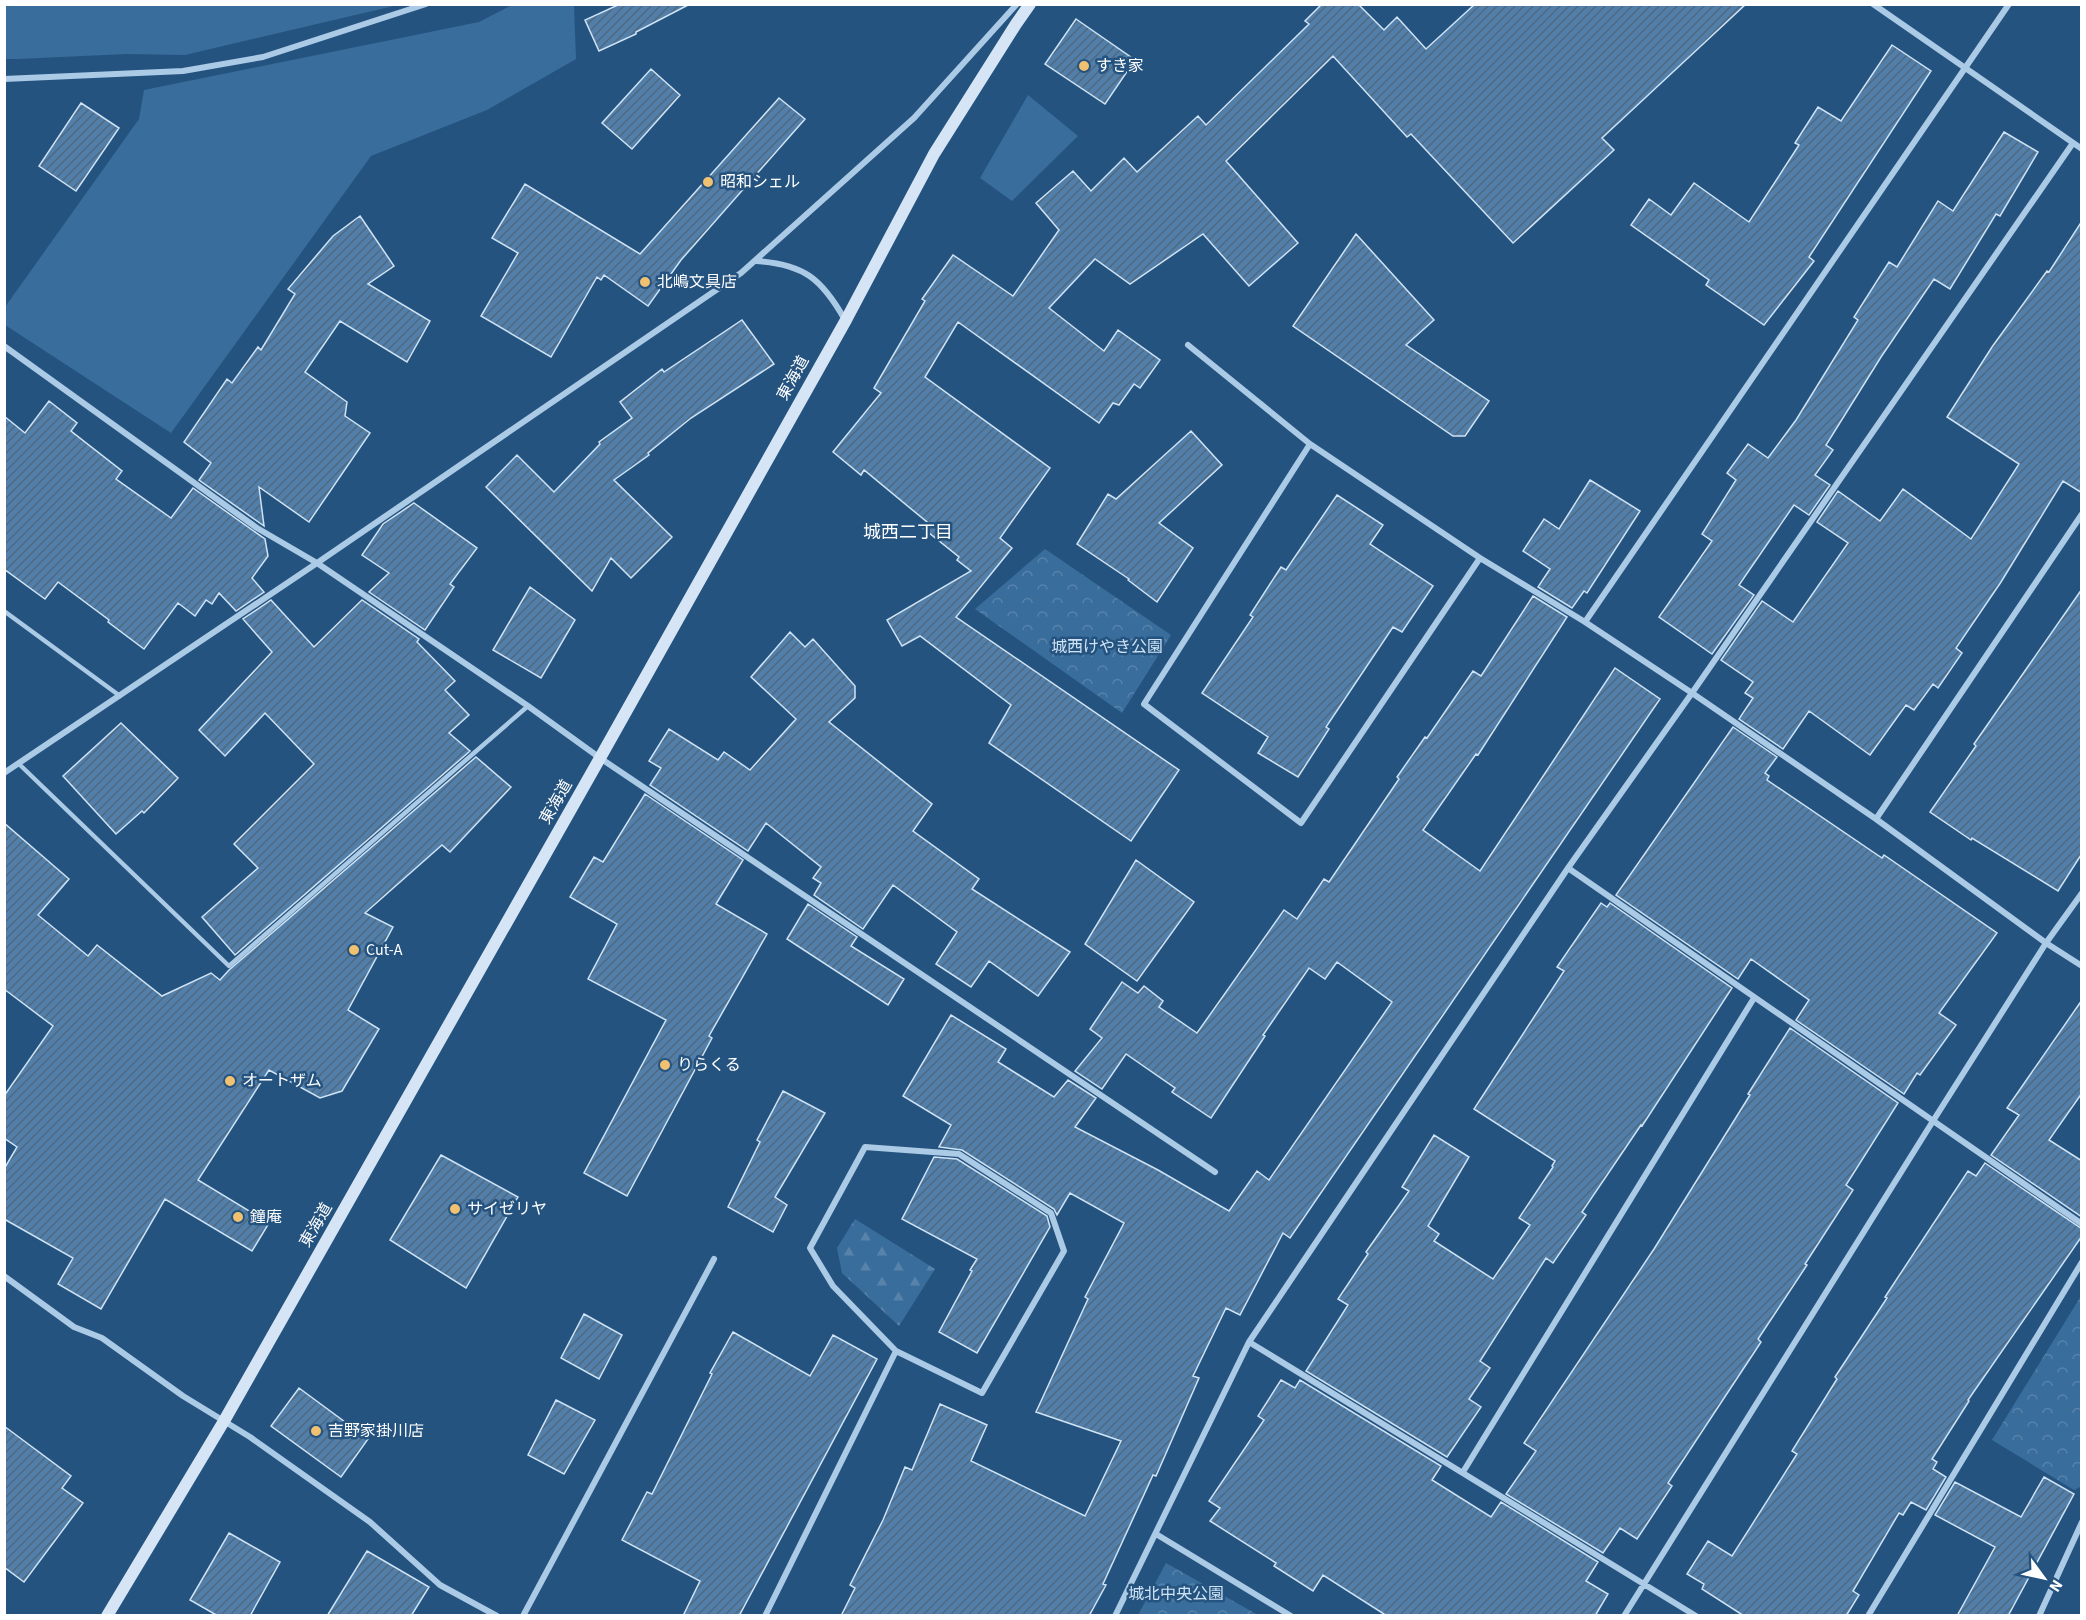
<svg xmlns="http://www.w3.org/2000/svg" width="2086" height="1620" font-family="'Source Sans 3','Noto Sans JP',sans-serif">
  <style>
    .grass { fill: #396d9c }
    .forest { fill: url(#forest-firs) }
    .park { fill: url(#park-crowns) }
    .building { fill: url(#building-hatch); stroke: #cee3f5; stroke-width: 1.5 }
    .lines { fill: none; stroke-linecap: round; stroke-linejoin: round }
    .service { stroke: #abcae6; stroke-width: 4.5 }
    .minor { stroke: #abcae6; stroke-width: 6 }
    .secondary { stroke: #d5e5f5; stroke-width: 12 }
    .poi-dot { fill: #efc170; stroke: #25537f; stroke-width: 2 }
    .labels { text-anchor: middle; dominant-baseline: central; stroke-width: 5; stroke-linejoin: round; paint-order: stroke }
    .poi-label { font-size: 16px; fill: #fff; stroke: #25537f; text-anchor: start }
    .street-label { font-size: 16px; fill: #fff; stroke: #25537f }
    .park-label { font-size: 16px; fill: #cee3f5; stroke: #25537f }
    .neighbourhood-label { font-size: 18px; fill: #fff; stroke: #25537f }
  </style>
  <defs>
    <pattern id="forest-firs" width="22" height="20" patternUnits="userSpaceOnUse" patternTransform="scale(1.5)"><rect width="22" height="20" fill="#396d9c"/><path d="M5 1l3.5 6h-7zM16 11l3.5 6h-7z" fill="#5783ab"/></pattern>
    <pattern id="park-crowns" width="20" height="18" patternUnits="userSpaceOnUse" patternTransform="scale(1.5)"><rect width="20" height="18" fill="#396d9c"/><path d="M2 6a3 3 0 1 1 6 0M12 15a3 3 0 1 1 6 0" fill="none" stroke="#5783ab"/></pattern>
    <pattern id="building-hatch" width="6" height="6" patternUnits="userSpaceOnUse" patternTransform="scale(1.5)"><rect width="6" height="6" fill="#527fa9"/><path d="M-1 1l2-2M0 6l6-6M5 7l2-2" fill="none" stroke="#4f687f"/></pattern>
  </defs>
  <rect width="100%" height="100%" fill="#25537f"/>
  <path class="grass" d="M 5,4 L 398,4 L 398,5 L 185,55 L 127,54 L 18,59 L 5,59 Z
    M 514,4 L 574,5 L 576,59 L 487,110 L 371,156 L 171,433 L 5,325 L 5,307 L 139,119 L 144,90 L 479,22 Z
    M 1028,95 L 1078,136 L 1012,201 L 980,178 Z"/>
  <path class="forest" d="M 855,1219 L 935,1269 L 899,1326 L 842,1273 L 837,1248 Z"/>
  <path class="park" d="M 1045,549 L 1171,635 L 1122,713 L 975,609 Z
    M 2081,1296 L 2082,1486 L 2074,1490 L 1992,1440 Z
    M 1166,1563 L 1258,1615 L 1138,1615 Z"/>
  <path class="building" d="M 620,4 L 690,4 L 636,32 L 636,34 L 599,51 L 585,20 Z
    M 1322,4 L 1358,4 L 1384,30 L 1397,17 L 1426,49 L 1475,4 L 1746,4 L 1602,138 L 1614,150 L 1513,243 L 1411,134 L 1407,137 L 1333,56 L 1226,161 L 1298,243 L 1249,286 L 1203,234 L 1130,284 L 1095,259 L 1049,308 L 1104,351 L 1118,330 L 1160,360 L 1140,388 L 1134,384 L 1119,405 L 1113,403 L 1099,423 L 958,322 L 925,377 L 1050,468 L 1000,538 L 1012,548 L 956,617 L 1179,770 L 1131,841 L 989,743 L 1011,705 L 920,636 L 902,646 L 887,620 L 971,571 L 957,560 L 959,557 L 923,528 L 927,522 L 864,470 L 861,475 L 833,452 L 881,393 L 874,388 L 925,301 L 922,299 L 953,255 L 1013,296 L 1059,230 L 1036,203 L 1073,171 L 1091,191 L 1124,158 L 1137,172 L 1198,116 L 1206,125 L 1309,24 L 1305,21 Z
    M 1076,19 L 1135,60 L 1105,104 L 1045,64 Z
    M 1892,45 L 1931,71 L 1809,257 L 1814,261 L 1764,325 L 1706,285 L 1709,280 L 1631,225 L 1649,199 L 1671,215 L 1694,183 L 1749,222 L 1799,145 L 1795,143 L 1818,107 L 1841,121 Z
    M 651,69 L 680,95 L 632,149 L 602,123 Z
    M 779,98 L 805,119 L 681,260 L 648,306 L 604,275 L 601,280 L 597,277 L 551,357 L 481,316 L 518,253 L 492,238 L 525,184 L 640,254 Z
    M 81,103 L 119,128 L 76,191 L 39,166 Z
    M 2004,132 L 2038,152 L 2000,216 L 1996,214 L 1950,289 L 1934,279 L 1881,357 L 1826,445 L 1833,450 L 1815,475 L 1830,485 L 1809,515 L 1794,505 L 1739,585 L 1754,595 L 1712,654 L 1659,617 L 1712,541 L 1702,534 L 1736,480 L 1727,473 L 1748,444 L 1768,458 L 1796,420 L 1858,320 L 1854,317 L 1889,262 L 1897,267 L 1938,201 L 1953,211 Z
    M 360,216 L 394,266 L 368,284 L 430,321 L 407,362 L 340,321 L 305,372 L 347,402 L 345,416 L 370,433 L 309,522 L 259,487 L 264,526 L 199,480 L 211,463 L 184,442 L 227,379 L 232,383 L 258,347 L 261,350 L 295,294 L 288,289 L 333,236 Z
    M 2082,221 L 2082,493 L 2063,481 L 2001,582 L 1956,648 L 1962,653 L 1938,688 L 1933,684 L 1914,710 L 1906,705 L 1870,755 L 1809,711 L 1783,749 L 1739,719 L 1753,698 L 1745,693 L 1753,682 L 1721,660 L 1762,601 L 1793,622 L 1848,543 L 1817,522 L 1838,491 L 1880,521 L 1903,489 L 1971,539 L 2019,464 L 1947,417 L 1992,347 L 2047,271 L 2049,272 Z
    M 1356,234 L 1434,320 L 1406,345 L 1489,401 L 1465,436 L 1453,436 L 1293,326 Z
    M 742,320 L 774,364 L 691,418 L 648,453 L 649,455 L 614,480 L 672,537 L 631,578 L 611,558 L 592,591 L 486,487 L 517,455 L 554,492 L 600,444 L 599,442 L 632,418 L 620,402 L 662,369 L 664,372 Z
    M 49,401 L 77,423 L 71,431 L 122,471 L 116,479 L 171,518 L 193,488 L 265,539 L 268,556 L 252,578 L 264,592 L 236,611 L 219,593 L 212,604 L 206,600 L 195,616 L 178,603 L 144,649 L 108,622 L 109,620 L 58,582 L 45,599 L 4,569 L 4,416 L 25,433 Z
    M 1191,431 L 1222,465 L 1159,523 L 1193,548 L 1157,602 L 1128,580 L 1129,579 L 1077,544 L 1108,494 L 1116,499 Z
    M 1590,480 L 1640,511 L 1587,593 L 1584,591 L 1572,608 L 1538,587 L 1550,569 L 1523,551 L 1544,519 L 1559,529 Z
    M 1337,495 L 1383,525 L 1370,544 L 1433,586 L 1402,632 L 1393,627 L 1326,727 L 1329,729 L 1298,777 L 1258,753 L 1268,737 L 1202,693 L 1253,617 L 1250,615 L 1281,567 L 1286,570 Z
    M 414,503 L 477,548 L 450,584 L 454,587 L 425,630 L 369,592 L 389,573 L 362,555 L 383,524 Z
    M 530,587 L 575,620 L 541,678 L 493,650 Z
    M 2082,589 L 2081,855 L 2058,891 L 1972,838 L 1971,840 L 1930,812 L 1976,746 L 1974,744 Z
    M 1533,596 L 1567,617 L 1478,755 L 1476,754 L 1423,830 L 1480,871 L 1615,668 L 1660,699 L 1290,1238 L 1283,1233 L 1240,1315 L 1226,1308 L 1193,1376 L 1199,1378 L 1156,1476 L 1153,1475 L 1103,1584 L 1106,1585 L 1089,1616 L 841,1616 L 855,1588 L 850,1585 L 883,1520 L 905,1467 L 912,1470 L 940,1404 L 987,1425 L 971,1461 L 1085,1516 L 1121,1441 L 1036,1412 L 1088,1299 L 1085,1297 L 1124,1223 L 1070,1193 L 1057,1215 L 1054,1209 L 962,1150 L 939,1147 L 951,1125 L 903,1096 L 951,1015 L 1006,1049 L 998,1062 L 1054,1097 L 1068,1080 L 1096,1098 L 1075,1127 L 1158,1170 L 1229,1211 L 1257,1171 L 1269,1180 L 1392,1002 L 1337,962 L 1325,979 L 1309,968 L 1263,1035 L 1265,1036 L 1211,1118 L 1172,1092 L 1175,1088 L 1126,1054 L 1102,1089 L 1075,1071 L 1102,1038 L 1090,1029 L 1122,982 L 1138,993 L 1144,986 L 1163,1001 L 1159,1007 L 1197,1033 L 1284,910 L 1297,919 L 1324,879 L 1329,882 L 1399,779 L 1397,777 L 1425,737 L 1427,738 L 1473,671 L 1481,676 Z
    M 271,600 L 314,647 L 362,600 L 419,639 L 417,642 L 455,681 L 445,690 L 469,715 L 449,733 L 470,751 L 235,955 L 202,917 L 258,868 L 234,844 L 314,764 L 265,713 L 225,756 L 199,730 L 272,652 L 243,619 Z
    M 790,632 L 805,647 L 813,639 L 855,686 L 855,698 L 829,722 L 932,804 L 913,831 L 979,879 L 972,889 L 1070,952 L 1038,996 L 989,961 L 971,987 L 936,964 L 957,932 L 893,885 L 863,929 L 814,895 L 821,883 L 813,878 L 821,867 L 766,823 L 748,851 L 650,785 L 661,768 L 649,761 L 669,729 L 718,760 L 724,752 L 750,770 L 796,719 L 751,677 Z
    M 121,723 L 178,778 L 144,813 L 142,811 L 116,834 L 63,776 Z
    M 1733,727 L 1777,757 L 1765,773 L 1769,776 L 1767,780 L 1882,858 L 1884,855 L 1997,933 L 1939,1013 L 1956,1025 L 1920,1075 L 1917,1073 L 1904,1094 L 1796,1020 L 1809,1000 L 1751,959 L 1738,979 L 1616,895 Z
    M 476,757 L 511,787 L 450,852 L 442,845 L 365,913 L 393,927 L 348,1010 L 379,1029 L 342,1091 L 320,1098 L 269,1070 L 198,1180 L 269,1223 L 252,1251 L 165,1199 L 101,1309 L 58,1284 L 73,1258 L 4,1219 L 4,1169 L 17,1147 L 4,1138 L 4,1096 L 53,1026 L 4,989 L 4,823 L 69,879 L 38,915 L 88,956 L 97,945 L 162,996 L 211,973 L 220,980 L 229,970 Z
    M 645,794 L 743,860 L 716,904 L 767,934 L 709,1036 L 712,1038 L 627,1196 L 584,1173 L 666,1020 L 588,979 L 617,924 L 570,897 L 594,857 L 603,862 Z
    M 1136,860 L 1194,902 L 1137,981 L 1085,944 Z
    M 1601,903 L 1607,907 L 1610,903 L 1732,988 L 1642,1126 L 1641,1125 L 1582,1212 L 1586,1215 L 1553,1263 L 1546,1258 L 1480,1361 L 1490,1368 L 1469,1399 L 1481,1407 L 1447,1457 L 1306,1371 L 1348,1305 L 1338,1299 L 1368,1254 L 1366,1252 L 1409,1191 L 1402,1187 L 1434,1135 L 1469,1157 L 1428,1226 L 1439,1234 L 1434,1241 L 1493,1279 L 1530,1225 L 1519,1218 L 1553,1167 L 1552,1166 L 1555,1161 L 1474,1109 L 1564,971 L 1557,967 Z
    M 808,904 L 857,937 L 851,946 L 904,979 L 888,1005 L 787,939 Z
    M 2082,1000 L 2082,1093 L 2049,1140 L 2082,1161 L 2082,1217 L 1991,1155 L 2019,1115 L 2007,1108 Z
    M 1790,1028 L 1898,1103 L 1846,1185 L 1853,1190 L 1805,1264 L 1807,1265 L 1758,1339 L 1761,1342 L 1668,1483 L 1672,1486 L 1637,1539 L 1620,1528 L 1603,1553 L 1506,1494 L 1536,1451 L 1524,1443 L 1654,1249 L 1750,1095 L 1748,1094 Z
    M 783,1091 L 825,1113 L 775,1197 L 787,1205 L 773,1232 L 728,1207 L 760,1142 L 757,1140 Z
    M 441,1155 L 518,1197 L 466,1288 L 390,1240 Z
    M 934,1157 L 957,1159 L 1047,1216 L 1050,1227 L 977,1353 L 939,1332 L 972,1271 L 970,1270 L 977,1259 L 902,1219 Z
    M 1985,1163 L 2082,1229 L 2082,1236 L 1968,1400 L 1969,1401 L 1932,1459 L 1937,1462 L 1933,1469 L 1946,1477 L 1926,1510 L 1911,1502 L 1903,1515 L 1899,1513 L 1853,1591 L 1859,1595 L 1846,1616 L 1744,1616 L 1702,1589 L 1704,1584 L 1687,1574 L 1708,1541 L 1732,1556 L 1797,1454 L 1792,1451 L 1837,1379 L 1835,1377 L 1887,1298 L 1885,1297 L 1968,1171 L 1976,1176 Z
    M 584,1314 L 622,1335 L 599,1379 L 561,1358 Z
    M 733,1332 L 810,1376 L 833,1335 L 877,1359 L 739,1616 L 683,1616 L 700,1581 L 622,1540 L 647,1492 L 652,1494 L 712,1374 L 710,1373 Z
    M 1281,1380 L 1295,1388 L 1300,1380 L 1441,1466 L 1432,1480 L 1491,1517 L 1501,1502 L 1598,1562 L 1586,1581 L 1608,1594 L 1595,1616 L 1387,1616 L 1323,1575 L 1313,1591 L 1274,1566 L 1276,1563 L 1210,1521 L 1220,1508 L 1209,1501 L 1264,1420 L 1258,1416 Z
    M 299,1388 L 368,1439 L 341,1477 L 271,1426 Z
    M 556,1400 L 595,1420 L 564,1474 L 528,1455 Z
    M 4,1426 L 71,1476 L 62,1488 L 83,1503 L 24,1582 L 4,1567 Z
    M 2044,1477 L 2074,1494 L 2008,1616 L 1957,1616 L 1995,1547 L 1935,1515 L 1955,1482 L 2021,1517 Z
    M 229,1533 L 280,1562 L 250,1616 L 218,1616 L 190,1600 Z
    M 367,1551 L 429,1587 L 411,1616 L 327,1616 Z"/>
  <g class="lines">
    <path class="service" d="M 4,611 L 120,696
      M 19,764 L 229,966 L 528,706"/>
    <path class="minor" d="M 1873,4 L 2082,149
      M 4,79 L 183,71 L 263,57 L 426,4
      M 756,261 C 804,264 822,279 845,320
      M 1188,345 L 1310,444 L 1480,558 L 1585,622 L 1692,693 L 1876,819 L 2046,943 L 2082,966
      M 4,346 L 257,528 L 317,563 L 528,706 L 600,758 L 1215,1172
      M 1310,444 L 1144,704 L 1301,823 L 1480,558
      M 1585,622 L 2009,4
      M 4,773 L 317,563 L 741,273 L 914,118 L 1017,4
      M 1876,819 L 2082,514
      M 1568,868 L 2082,1224
      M 865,1147 L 959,1154 L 1051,1213 L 1064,1251 L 982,1393 L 896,1351 L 833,1286 L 810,1248 Z
      M 4,1276 L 74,1327 L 102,1338 L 183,1396 L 250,1437 L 370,1522 L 440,1585 L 497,1616
      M 1249,1342 L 1696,1616
      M 1463,1472 L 1754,998
      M 1156,1534 L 1291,1616
      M 523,1616 L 714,1259
      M 765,1616 L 896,1351
      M 1115,1616 L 1249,1342 L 1568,868 L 1692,693 L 2073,143
      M 1624,1616 L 1933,1121 L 2046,943 L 2082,893
      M 1868,1616 L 2082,1262
      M 2039,1616 L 2082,1522"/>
    <path class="secondary" d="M 107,1616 L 224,1421 L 600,758 L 846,320 L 934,154 L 1016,24 L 1030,4"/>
  </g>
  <g class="poi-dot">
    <circle cx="1084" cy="66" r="6"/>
    <circle cx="708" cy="182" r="6"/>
    <circle cx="645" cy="282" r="6"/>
    <circle cx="354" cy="950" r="6"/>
    <circle cx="665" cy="1065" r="6"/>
    <circle cx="230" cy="1081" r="6"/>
    <circle cx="455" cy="1209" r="6"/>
    <circle cx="238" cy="1217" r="6"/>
    <circle cx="316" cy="1431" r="6"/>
  </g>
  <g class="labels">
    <g class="poi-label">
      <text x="1096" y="66">すき家</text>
      <text x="720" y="182">昭和シェル</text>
      <text x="657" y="282">北嶋文具店</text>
      <text x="366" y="950">Cut-A</text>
      <text x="677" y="1065">りらくる</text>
      <text x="242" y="1081">オートザム</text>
      <text x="467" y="1209">サイゼリヤ</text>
      <text x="250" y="1217">鐘庵</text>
      <text x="328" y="1431">吉野家掛川店</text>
    </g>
    <g class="street-label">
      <text transform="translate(793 378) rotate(-61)">東海道</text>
      <text transform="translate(556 802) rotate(-60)">東海道</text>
      <text transform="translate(316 1225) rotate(-60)">東海道</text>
    </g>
    <g class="park-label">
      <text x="1107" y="647">城西けやき公園</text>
      <text x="1176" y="1594">城北中央公園</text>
    </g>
    <g class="neighbourhood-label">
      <text x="908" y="532">城西二丁目</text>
    </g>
  </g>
  <rect width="2086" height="1620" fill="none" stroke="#ffffff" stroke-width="12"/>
  <g transform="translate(2044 1578) rotate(123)" stroke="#25537f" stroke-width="4.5" paint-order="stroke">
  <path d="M0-4.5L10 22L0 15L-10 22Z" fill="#ffffff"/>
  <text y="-9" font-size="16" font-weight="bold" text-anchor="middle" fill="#ffffff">N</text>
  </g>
</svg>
